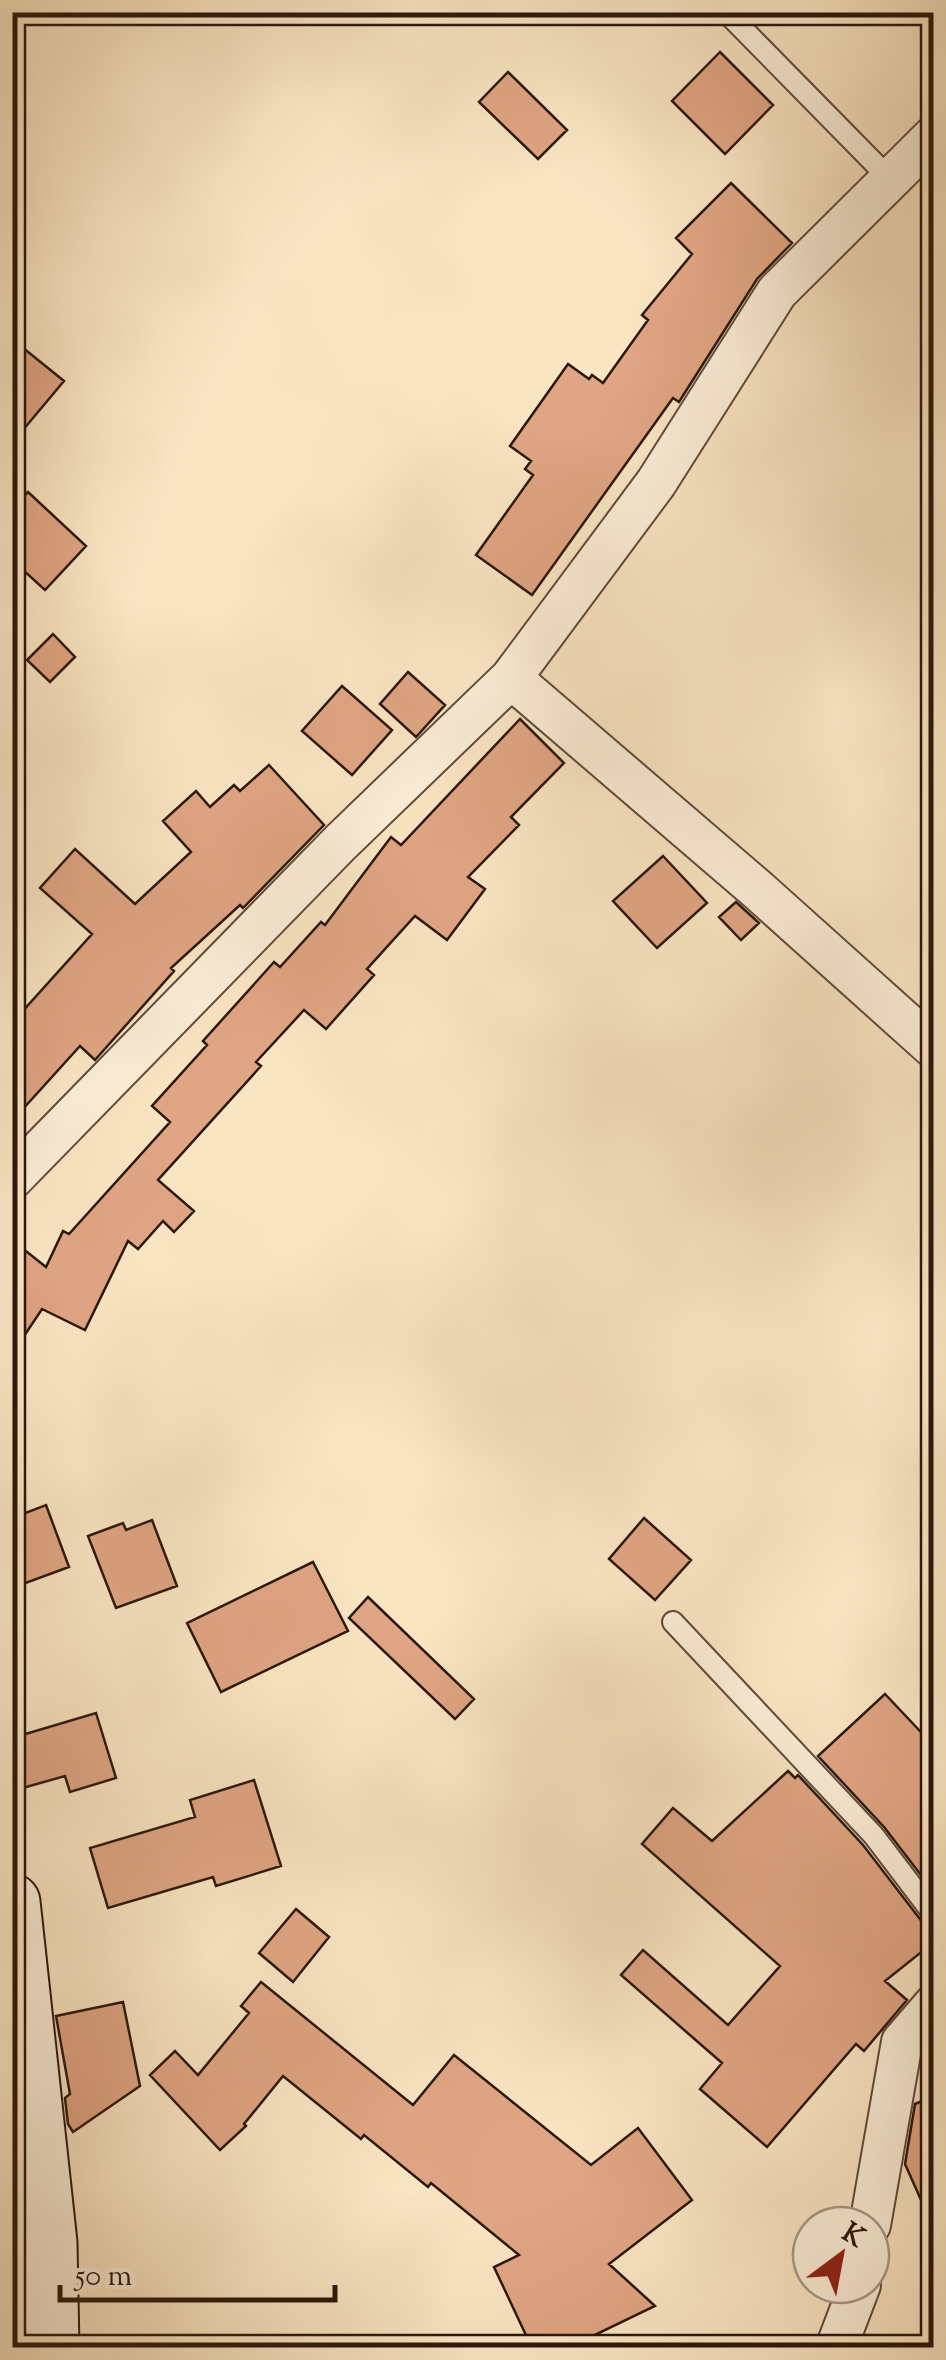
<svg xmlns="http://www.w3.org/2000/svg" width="946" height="2360" font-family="'Sorts Mill Goudy',serif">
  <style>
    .building { fill: #e0a584; stroke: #2b170d; stroke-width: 2.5 }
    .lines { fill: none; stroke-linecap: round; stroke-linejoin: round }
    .lane-casing { stroke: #5f4a3a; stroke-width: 24 }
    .street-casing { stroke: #5f4a3a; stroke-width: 44 }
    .secondary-casing { stroke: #2b170d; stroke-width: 59 }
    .lane { stroke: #fceed8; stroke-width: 20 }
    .street { stroke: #fceed8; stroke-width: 40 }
    .secondary { stroke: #fceed8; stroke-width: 55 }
  </style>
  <rect width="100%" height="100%" fill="#fae5c3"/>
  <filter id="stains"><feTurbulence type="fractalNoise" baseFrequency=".002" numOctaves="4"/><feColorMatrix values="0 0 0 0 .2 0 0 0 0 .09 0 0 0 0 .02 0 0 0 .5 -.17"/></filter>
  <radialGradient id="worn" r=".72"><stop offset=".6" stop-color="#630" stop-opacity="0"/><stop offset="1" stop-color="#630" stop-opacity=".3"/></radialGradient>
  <path class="building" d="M 720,52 L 773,105 L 725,154 L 672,101 Z
    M 508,72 L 567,130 L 538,159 L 479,102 Z
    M 731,183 L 792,243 L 757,279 L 684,394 L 679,402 L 673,398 L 532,595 L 476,555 L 533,475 L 525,469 L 531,461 L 510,446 L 568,364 L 589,379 L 592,375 L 603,383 L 648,320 L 642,315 L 692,254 L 676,238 Z
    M 12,339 L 64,381 L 12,443 Z
    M 28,492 L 86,546 L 45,590 L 12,560 L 12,509 Z
    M 53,634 L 75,657 L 50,682 L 27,660 Z
    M 408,672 L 445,705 L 416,737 L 380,704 Z
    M 342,686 L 392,730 L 352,775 L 302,731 Z
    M 520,719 L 564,763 L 511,817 L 519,825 L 468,877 L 485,889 L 447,940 L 415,916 L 367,969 L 374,975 L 326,1029 L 304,1010 L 256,1062 L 261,1066 L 158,1180 L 194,1211 L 174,1232 L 163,1221 L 138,1249 L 128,1241 L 85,1330 L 42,1309 L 12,1354 L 12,1240 L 46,1267 L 63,1231 L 69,1234 L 170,1122 L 152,1106 L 207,1045 L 203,1041 L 274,962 L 280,967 L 321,922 L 325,925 L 391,837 L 401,845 Z
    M 269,765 L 324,825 L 243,908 L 240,905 L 171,968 L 174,971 L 95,1060 L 80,1046 L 12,1121 L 12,1023 L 92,934 L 40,888 L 75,849 L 135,904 L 191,852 L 163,821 L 196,791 L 210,807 L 234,785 L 240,791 Z
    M 663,856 L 707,903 L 657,948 L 613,901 Z
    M 736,902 L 759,923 L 741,940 L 719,917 Z
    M 46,1505 L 69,1567 L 12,1588 L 12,1518 Z
    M 644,1518 L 691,1560 L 655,1600 L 609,1559 Z
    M 152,1520 L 177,1586 L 116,1608 L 88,1536 L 123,1523 L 126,1530 Z
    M 313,1562 L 348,1631 L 221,1692 L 187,1623 Z
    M 368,1597 L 474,1699 L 455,1719 L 349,1618 Z
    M 885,1694 L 934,1746 L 934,1892 L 884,1827 L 818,1756 Z
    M 96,1713 L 116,1778 L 70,1792 L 65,1776 L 12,1791 L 12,1738 Z
    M 788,1771 L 795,1778 L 798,1775 L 863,1845 L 923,1923 L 934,1928 L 934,1942 L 885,1981 L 907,2000 L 864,2051 L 856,2044 L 767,2147 L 700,2089 L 722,2063 L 621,1975 L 643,1950 L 728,2025 L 780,1966 L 642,1844 L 673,1808 L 712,1841 Z
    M 254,1780 L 281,1866 L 216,1886 L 213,1877 L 108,1908 L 90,1848 L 195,1817 L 190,1800 Z
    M 296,1909 L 329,1937 L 293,1982 L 259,1953 Z
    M 261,1982 L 413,2105 L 454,2055 L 591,2165 L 638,2128 L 692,2200 L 609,2264 L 655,2306 L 568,2348 L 532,2348 L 494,2267 L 519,2255 L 431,2183 L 428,2187 L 364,2135 L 361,2139 L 283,2076 L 244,2124 L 246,2126 L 220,2150 L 150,2075 L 175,2051 L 198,2075 L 249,2013 L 241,2006 Z
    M 123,2002 L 140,2086 L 73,2132 L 68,2124 L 65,2098 L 70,2094 L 56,2016 Z
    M 934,2096 L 934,2229 L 905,2164 L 915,2104 Z"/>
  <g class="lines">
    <defs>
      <path id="lane" d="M 726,12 L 890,179
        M 673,1622 L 874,1836 L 934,1915"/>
      <path id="street" d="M 511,678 L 758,890 L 934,1048
        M 12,1179 L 340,843 L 511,678 L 656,483 L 777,292 L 934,136
        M 870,2225 L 902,2042 L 934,2005
        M 836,2348 L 860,2285"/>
      <path id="secondary" d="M 12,1902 L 49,2243 L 51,2348"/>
    </defs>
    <use href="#lane" class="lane-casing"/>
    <use href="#street" class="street-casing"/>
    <use href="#secondary" class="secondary-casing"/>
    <use href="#lane" class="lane"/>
    <use href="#street" class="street"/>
    <use href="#secondary" class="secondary"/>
  </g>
  <rect width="946" height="2360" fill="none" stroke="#fae5c3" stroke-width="50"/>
  <rect x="15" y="15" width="916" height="2330" fill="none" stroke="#2b170d" stroke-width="5"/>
  <rect x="25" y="25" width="896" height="2310" fill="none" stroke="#2b170d" stroke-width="2.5"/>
  <g transform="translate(841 2255) rotate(32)"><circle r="48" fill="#fceed8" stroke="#a89887" stroke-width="2.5"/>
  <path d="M0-8L18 38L0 25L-18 38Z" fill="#8f2418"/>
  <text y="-15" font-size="28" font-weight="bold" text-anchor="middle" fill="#2b170d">K</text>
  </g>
  <path d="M60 2285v15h275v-15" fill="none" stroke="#2b170d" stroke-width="5"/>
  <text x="75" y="2285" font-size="30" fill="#2b170d" stroke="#fceed8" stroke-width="8" paint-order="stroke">50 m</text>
  <rect width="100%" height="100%" filter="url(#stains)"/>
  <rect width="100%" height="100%" fill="url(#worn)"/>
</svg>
